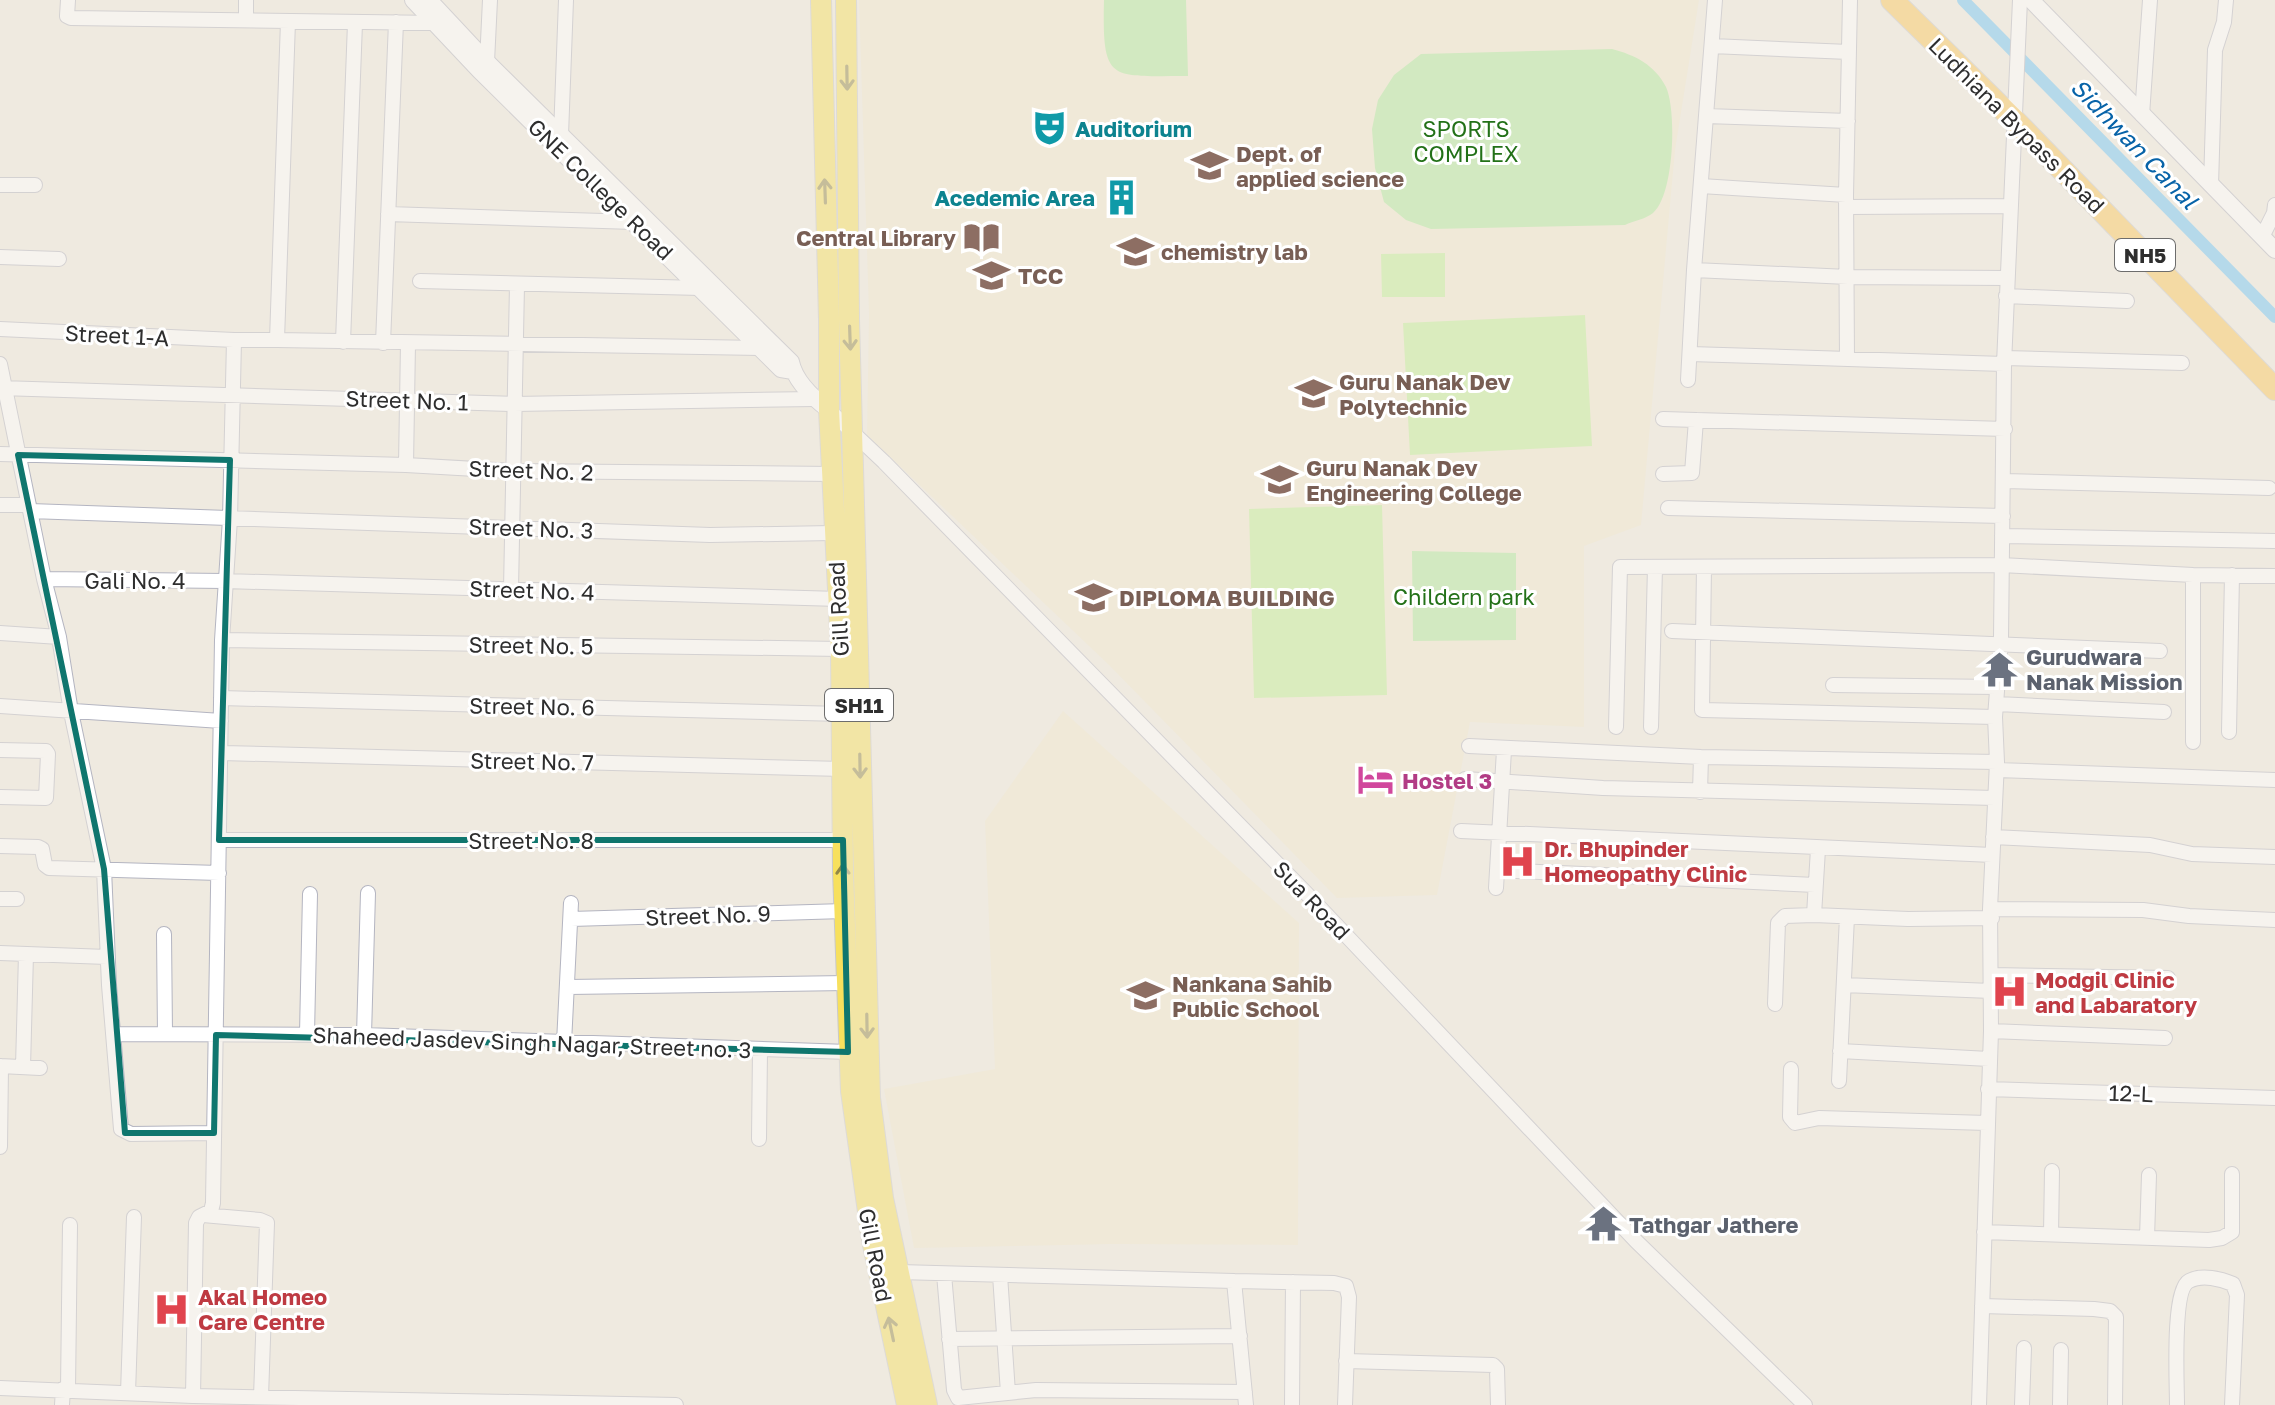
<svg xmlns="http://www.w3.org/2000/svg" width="2275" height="1405" font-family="'Golos Text',sans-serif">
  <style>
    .education { fill: #f1e9cf }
    .green { fill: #afe89b }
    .pitch { fill: #c2ef96 }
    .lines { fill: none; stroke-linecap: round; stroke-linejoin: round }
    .canal { stroke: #70c6f5; stroke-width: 12 }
    .minor-casing { stroke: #b4b5c1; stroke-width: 16 }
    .tertiary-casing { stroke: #b4b5c1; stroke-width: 18 }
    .primary-casing { stroke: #c9c9c9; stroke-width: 22 }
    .trunk-casing { stroke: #c9c9c9; stroke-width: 24 }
    .minor { stroke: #fff; stroke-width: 14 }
    .tertiary { stroke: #fff; stroke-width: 16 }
    .primary { stroke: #f7e05d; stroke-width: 20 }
    .trunk { stroke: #fbc85c; stroke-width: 22 }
    .oneway { stroke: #928746 }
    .marked { fill: none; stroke: #0f766e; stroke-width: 6; stroke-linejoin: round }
    .labels { text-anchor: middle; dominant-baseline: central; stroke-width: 6; stroke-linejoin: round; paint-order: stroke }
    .shield { fill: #fff; stroke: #6d6d6d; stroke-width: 2 }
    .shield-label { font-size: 20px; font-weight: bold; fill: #2e2e2e }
    .street-label { font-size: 22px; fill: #2e2e2e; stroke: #fff }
    .culture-label { font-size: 22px; font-weight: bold; fill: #0d838f; stroke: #fff; text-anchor: start }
    .park-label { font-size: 22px; fill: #237118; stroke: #fff }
    .education-label { font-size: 22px; font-weight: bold; fill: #785e54; stroke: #fff; text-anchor: start }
    .worship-label { font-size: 22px; font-weight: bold; fill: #5b616d; stroke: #fff; text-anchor: start }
    .hotel-label { font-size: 22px; font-weight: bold; fill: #b23c85; stroke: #fff; text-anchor: start }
    .health-label { font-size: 22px; font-weight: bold; fill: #be3a42; stroke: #fff; text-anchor: start }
    .water-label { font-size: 24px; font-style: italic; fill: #0763a8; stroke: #fff }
  </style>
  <rect width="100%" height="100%" fill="#efeae0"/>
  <path class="education" d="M 859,0 L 1699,0 L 1675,150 L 1641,525 L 1584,546 L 1584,727 L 1470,722 L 1437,895 L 1337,898 L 1109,665 L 867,435 L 869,314 Z
    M 1063,711 L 1299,923 L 1298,1245 L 1113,1244 L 914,1248 L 884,1089 L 995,1069 L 985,821 Z"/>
  <path class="green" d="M 1104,0 L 1186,0 L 1188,76 C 1110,76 1102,84 1104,0 Z
    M 1612,49 C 1635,55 1655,65 1666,87 C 1677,111 1674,196 1653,213 C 1646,219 1633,221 1625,225 L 1431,229 L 1406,220 L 1384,202 L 1375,168 L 1372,129 L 1378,100 L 1394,75 L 1421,54 Z
    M 1412,551 L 1516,553 L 1516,640 L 1413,641 Z"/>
  <path class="pitch" d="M 1445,253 L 1445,297 L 1382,297 L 1381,254 Z
    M 1585,315 L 1592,446 L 1410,455 L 1403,323 Z
    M 1382,505 L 1387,695 L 1254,698 L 1249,509 Z"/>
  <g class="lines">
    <path class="canal" d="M 1963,0 L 2275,317"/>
    <defs>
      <path id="minor" d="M 68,0 L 67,16 L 71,18 L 437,23
        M 246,19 L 246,0
        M 1712,46 L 1849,52
        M 487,62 L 490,0
        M 2142,115 L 2150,0
        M 1706,116 L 1848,121
        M 561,135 L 566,0
        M 0,185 L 35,185
        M 2211,185 L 2215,50 L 2224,22 L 2226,0
        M 1701,186 L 1846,195
        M 1847,207 L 2010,206
        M 388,214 L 634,222
        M 2262,237 L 2274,213 L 2275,205
        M 0,257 L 59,259
        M 1694,270 L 1715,0
        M 420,281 L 701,288
        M 2006,296 L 2127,301
        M 0,329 L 234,340
        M 277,340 L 761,348
        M 343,342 L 355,23
        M 383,343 L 396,22
        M 1690,354 L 2004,364
        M 2004,358 L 2182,363
        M 1847,359 L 1846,195 L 1850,0
        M 0,364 L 44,579 L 59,637 L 71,712 L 104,869 L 109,985 L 121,1129 L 131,1134 L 214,1133
        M 1688,380 L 1694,270 L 1848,277 L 2007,278
        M 0,388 L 514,404 L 814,399
        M 829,410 L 884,462 L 1306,893 L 1636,1241 L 1805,1405
        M 1663,419 L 2005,429
        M 0,454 L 406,465 L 512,471 L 832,474
        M 406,465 L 408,343
        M 1663,474 L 1692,473 L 1696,420
        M 2004,481 L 2269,488
        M 0,505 L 29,505
        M 1668,508 L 2003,516
        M 30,511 L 710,535 L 833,533
        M 2002,536 L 2275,541
        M 1704,567 L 1702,710 L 1995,717
        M 44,579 L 225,581 L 839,599
        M 511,589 L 517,285
        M 1672,631 L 2160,651
        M 0,633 L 59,637
        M 222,640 L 841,649
        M 1833,685 L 1997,687
        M 221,698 L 842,714
        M 1997,704 L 2164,712
        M 0,706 L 221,721
        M 1616,727 L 1620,567 L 2001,565 L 2193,575 L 2275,576
        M 1651,727 L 1655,567
        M 2229,732 L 2232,575
        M 2193,742 L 2193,575
        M 1469,746 L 1701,757 L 1997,762
        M 0,750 L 46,751 L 48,754 L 46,798 L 0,797
        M 222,753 L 843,769
        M 1997,770 L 2275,780
        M 1465,779 L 1603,788 L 1995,798
        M 1700,792 L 1701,757
        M 1461,831 L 1992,855
        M 1993,837 L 2150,845 L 2192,854 L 2275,857
        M 219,840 L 843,840
        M 0,846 L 38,847 L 42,849 L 45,865 L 49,868 L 219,873
        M 1818,849 L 1814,915 L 1908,919 L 1992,918
        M 1497,870 L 1815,885
        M 1496,888 L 1504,750
        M 0,899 L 17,899
        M 1990,909 L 2143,910 L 2189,916 L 2275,920
        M 571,919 L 844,911
        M 164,934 L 165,1034
        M 0,953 L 107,957
        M 1991,975 L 2168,978
        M 1844,985 L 1991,991
        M 568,987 L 847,983
        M 1775,1004 L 1778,923 L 1785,916 L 1814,915
        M 1991,1031 L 2165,1038
        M 113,1034 L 364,1035 L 848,1052
        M 307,1034 L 310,894
        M 364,1035 L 368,893
        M 564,1043 L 571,903
        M 1840,1051 L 1989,1059
        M 0,1066 L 40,1068
        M 23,1067 L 26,954
        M 1791,1069 L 1790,1117 L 1795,1123 L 1819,1118 L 1987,1123
        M 1839,1081 L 1847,917
        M 1988,1089 L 2275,1098
        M 759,1139 L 760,1050
        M 0,1147 L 1,1066
        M 203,1215 L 260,1220 L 267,1223 L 261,1397
        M 1984,1232 L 2209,1240 L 2222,1238 L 2232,1232 L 2232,1174
        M 2051,1234 L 2052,1171
        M 2147,1238 L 2149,1175
        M 899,1272 L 1234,1281 L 1246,1405
        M 944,1274 L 954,1390 L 958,1398 L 1036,1390 L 1245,1392
        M 1000,1275 L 1008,1393
        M 1234,1281 L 1334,1283 L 1346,1286 L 1349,1297 L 1345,1405
        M 1982,1306 L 2094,1309 L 2110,1311 L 2116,1317 L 2115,1405
        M 949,1339 L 1240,1336
        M 1346,1361 L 1493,1365 L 1497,1369 L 1498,1405
        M 0,1388 L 193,1396 L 676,1405
        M 68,1389 L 70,1225
        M 128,1393 L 134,1217
        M 193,1396 L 196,1223 L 199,1217 L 211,1211 L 213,1203 L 222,640 L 230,519 L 234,340 L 277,340 L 288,21
        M 62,1405 L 63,1389
        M 1292,1405 L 1293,1282
        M 1979,1405 L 1991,1031 L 1990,909 L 1997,762 L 1995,717 L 2001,639 L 2004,364 L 2020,0
        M 2022,1405 L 2024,1348
        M 2060,1405 L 2061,1350
        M 2177,1405 C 2177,1383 2172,1290 2189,1281 C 2202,1274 2221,1279 2233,1284 L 2237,1295 L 2232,1405"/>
      <path id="tertiary" d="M 413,0 L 479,70 L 781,369 L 793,371
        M 429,0 L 487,62 L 791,362 C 795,381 813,398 829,410
        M 2031,0 L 2275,250"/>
      <path id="primary" d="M 821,0 L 829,319 L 829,410 L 841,649 L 843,871 L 851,1091 L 872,1240 L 907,1405
        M 846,0 L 849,319 L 870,1098 L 883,1198 L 927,1405"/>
      <path id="trunk" d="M 1892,0 L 2015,121 L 2275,389"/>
    </defs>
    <use href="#minor" class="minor-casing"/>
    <use href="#tertiary" class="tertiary-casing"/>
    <use href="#primary" class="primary-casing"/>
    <use href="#trunk" class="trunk-casing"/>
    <use href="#minor" class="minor"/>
    <use href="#tertiary" class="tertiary"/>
    <use href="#primary" class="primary"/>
    <use href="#trunk" class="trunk"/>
  </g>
  <defs><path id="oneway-shaft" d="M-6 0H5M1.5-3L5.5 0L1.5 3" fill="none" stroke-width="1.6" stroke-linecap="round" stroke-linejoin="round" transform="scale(2)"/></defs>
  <g class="oneway">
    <use href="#oneway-shaft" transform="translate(847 78) rotate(89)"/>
    <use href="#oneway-shaft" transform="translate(825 191) rotate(-92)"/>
    <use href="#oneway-shaft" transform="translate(850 338) rotate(88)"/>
    <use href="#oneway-shaft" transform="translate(860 766) rotate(89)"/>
    <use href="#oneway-shaft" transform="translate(843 876) rotate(-91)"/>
    <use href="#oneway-shaft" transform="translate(867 1026) rotate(89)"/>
    <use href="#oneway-shaft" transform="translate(891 1329) rotate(-102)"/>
  </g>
  <path d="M0 0H2275V1405H0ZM 18,455 L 230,460 L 219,840 L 843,840 L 848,1052 L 216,1035 L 214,1133 L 125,1133 L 104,869 Z" fill="#efeae0" fill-opacity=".55" fill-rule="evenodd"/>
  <path class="marked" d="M 18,455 L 230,460 L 219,840 L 843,840 L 848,1052 L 216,1035 L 214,1133 L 125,1133 L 104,869 Z"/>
  <defs>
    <symbol id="theatre-bare" viewBox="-9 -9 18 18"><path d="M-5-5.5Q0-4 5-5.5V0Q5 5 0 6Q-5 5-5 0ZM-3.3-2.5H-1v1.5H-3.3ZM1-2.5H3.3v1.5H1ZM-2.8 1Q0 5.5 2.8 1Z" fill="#0f9aa8" stroke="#fff" stroke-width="2.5" paint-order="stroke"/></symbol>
    <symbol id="university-bare" viewBox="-9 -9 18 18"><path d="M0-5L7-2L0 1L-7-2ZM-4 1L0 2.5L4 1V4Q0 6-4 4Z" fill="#8d6e63" stroke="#fff" stroke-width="2.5" paint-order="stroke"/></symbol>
    <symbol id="building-bare" viewBox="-9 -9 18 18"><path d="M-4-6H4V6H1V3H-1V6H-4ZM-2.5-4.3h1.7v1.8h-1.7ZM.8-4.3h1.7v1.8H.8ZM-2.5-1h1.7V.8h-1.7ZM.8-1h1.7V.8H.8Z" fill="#0f9aa8" stroke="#fff" stroke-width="2.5" paint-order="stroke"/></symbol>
    <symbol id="library-bare" viewBox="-9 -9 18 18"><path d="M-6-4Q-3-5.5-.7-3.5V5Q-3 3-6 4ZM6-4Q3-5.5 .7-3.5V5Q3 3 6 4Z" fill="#8d6e63" stroke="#fff" stroke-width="2.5" paint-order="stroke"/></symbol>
    <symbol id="temple-bare" viewBox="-9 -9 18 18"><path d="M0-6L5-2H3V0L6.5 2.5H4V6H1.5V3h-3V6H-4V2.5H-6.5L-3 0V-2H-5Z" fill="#6b7280" stroke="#fff" stroke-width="2.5" paint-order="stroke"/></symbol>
    <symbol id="hotel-bare" viewBox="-9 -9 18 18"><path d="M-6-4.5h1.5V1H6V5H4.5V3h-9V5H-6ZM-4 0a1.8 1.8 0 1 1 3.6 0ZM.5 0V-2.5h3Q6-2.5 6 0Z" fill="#d1479c" stroke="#fff" stroke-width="2.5" paint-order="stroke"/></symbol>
    <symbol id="hospital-bare" viewBox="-9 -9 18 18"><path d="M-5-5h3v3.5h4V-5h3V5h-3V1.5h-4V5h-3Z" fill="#e0444e" stroke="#fff" stroke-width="2.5" paint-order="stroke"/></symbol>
    <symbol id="school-bare" viewBox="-9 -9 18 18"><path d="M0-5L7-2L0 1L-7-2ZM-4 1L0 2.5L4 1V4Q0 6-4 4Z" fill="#8d6e63" stroke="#fff" stroke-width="2.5" paint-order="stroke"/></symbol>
  </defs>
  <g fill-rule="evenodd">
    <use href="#theatre-bare" x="1024" y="102" width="51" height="51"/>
    <use href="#university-bare" x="1184" y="140" width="51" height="51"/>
    <use href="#building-bare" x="1096" y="172" width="51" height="51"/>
    <use href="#library-bare" x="956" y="212" width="51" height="51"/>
    <use href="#university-bare" x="1110" y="226" width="51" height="51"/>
    <use href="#university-bare" x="966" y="250" width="51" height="51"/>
    <use href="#university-bare" x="1288" y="368" width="51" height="51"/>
    <use href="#university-bare" x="1254" y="454" width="51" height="51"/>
    <use href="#university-bare" x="1068" y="572" width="51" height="51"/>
    <use href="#temple-bare" x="1974" y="644" width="51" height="51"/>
    <use href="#hotel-bare" x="1350" y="754" width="51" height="51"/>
    <use href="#hospital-bare" x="1492" y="836" width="51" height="51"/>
    <use href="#hospital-bare" x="1984" y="966" width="51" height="51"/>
    <use href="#school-bare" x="1120" y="970" width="51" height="51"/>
    <use href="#temple-bare" x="1578" y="1198" width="51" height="51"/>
    <use href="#hospital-bare" x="146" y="1284" width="51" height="51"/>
  </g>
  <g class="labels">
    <g class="shield">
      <rect x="2115" y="239" width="60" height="32" rx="6"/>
      <rect x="825" y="689" width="68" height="32" rx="6"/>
    </g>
    <g class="shield-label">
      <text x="2145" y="255">NH5</text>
      <text x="859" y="705">SH11</text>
    </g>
    <g class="street-label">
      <text transform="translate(2017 125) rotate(45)">Ludhiana Bypass Road</text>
      <text transform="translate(601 189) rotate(44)">GNE College Road</text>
      <text transform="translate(117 335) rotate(3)">Street 1-A</text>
      <text transform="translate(407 400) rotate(2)">Street No. 1</text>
      <text transform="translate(531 470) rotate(2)">Street No. 2</text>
      <text transform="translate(531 528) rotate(2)">Street No. 3</text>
      <text x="135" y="580">Gali No. 4</text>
      <text transform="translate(532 590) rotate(2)">Street No. 4</text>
      <text transform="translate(838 609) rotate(-93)">Gill Road</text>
      <text transform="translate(531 645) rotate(1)">Street No. 5</text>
      <text transform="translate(532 706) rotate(1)">Street No. 6</text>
      <text transform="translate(532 761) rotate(1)">Street No. 7</text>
      <text x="531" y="840">Street No. 8</text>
      <text transform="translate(1312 900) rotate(46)">Sua Road</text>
      <text transform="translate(708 915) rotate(-2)">Street No. 9</text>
      <text transform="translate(532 1042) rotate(2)">Shaheed Jasdev Singh Nagar, Street no. 3</text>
      <text transform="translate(2131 1093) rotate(2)">12-L</text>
      <text transform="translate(876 1255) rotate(79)">Gill Road</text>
    </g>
    <g class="culture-label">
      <text x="1075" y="128">Auditorium</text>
      <text x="1095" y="197" text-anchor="end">Acedemic Area</text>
    </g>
    <g class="park-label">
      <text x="1466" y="128">SPORTS<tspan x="1466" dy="25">COMPLEX</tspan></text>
      <text x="1464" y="596">Childern park</text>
    </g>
    <g class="education-label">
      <text x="1236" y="153">Dept. of<tspan x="1236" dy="25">applied science</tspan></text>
      <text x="956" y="237" text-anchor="end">Central Library</text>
      <text x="1161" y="251">chemistry lab</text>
      <text x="1018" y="275">TCC</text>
      <text x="1339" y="381">Guru Nanak Dev<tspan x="1339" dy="25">Polytechnic</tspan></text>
      <text x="1306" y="467">Guru Nanak Dev<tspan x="1306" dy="25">Engineering College</tspan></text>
      <text x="1119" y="597">DIPLOMA BUILDING</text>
      <text x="1172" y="983">Nankana Sahib<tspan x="1172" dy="25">Public School</tspan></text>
    </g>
    <g class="worship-label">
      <text x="2026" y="656">Gurudwara<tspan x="2026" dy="25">Nanak Mission</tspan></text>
      <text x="1629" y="1224">Tathgar Jathere</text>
    </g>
    <g class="hotel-label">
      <text x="1402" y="780">Hostel 3</text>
    </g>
    <g class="health-label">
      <text x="1544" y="848">Dr. Bhupinder<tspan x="1544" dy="25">Homeopathy Clinic</tspan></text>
      <text x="2035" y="979">Modgil Clinic<tspan x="2035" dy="25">and Labaratory</tspan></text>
      <text x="198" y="1296">Akal Homeo<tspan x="198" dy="25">Care Centre</tspan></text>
    </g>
    <g class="water-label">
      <text transform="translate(2135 143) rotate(46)">Sidhwan Canal</text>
    </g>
  </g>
</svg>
